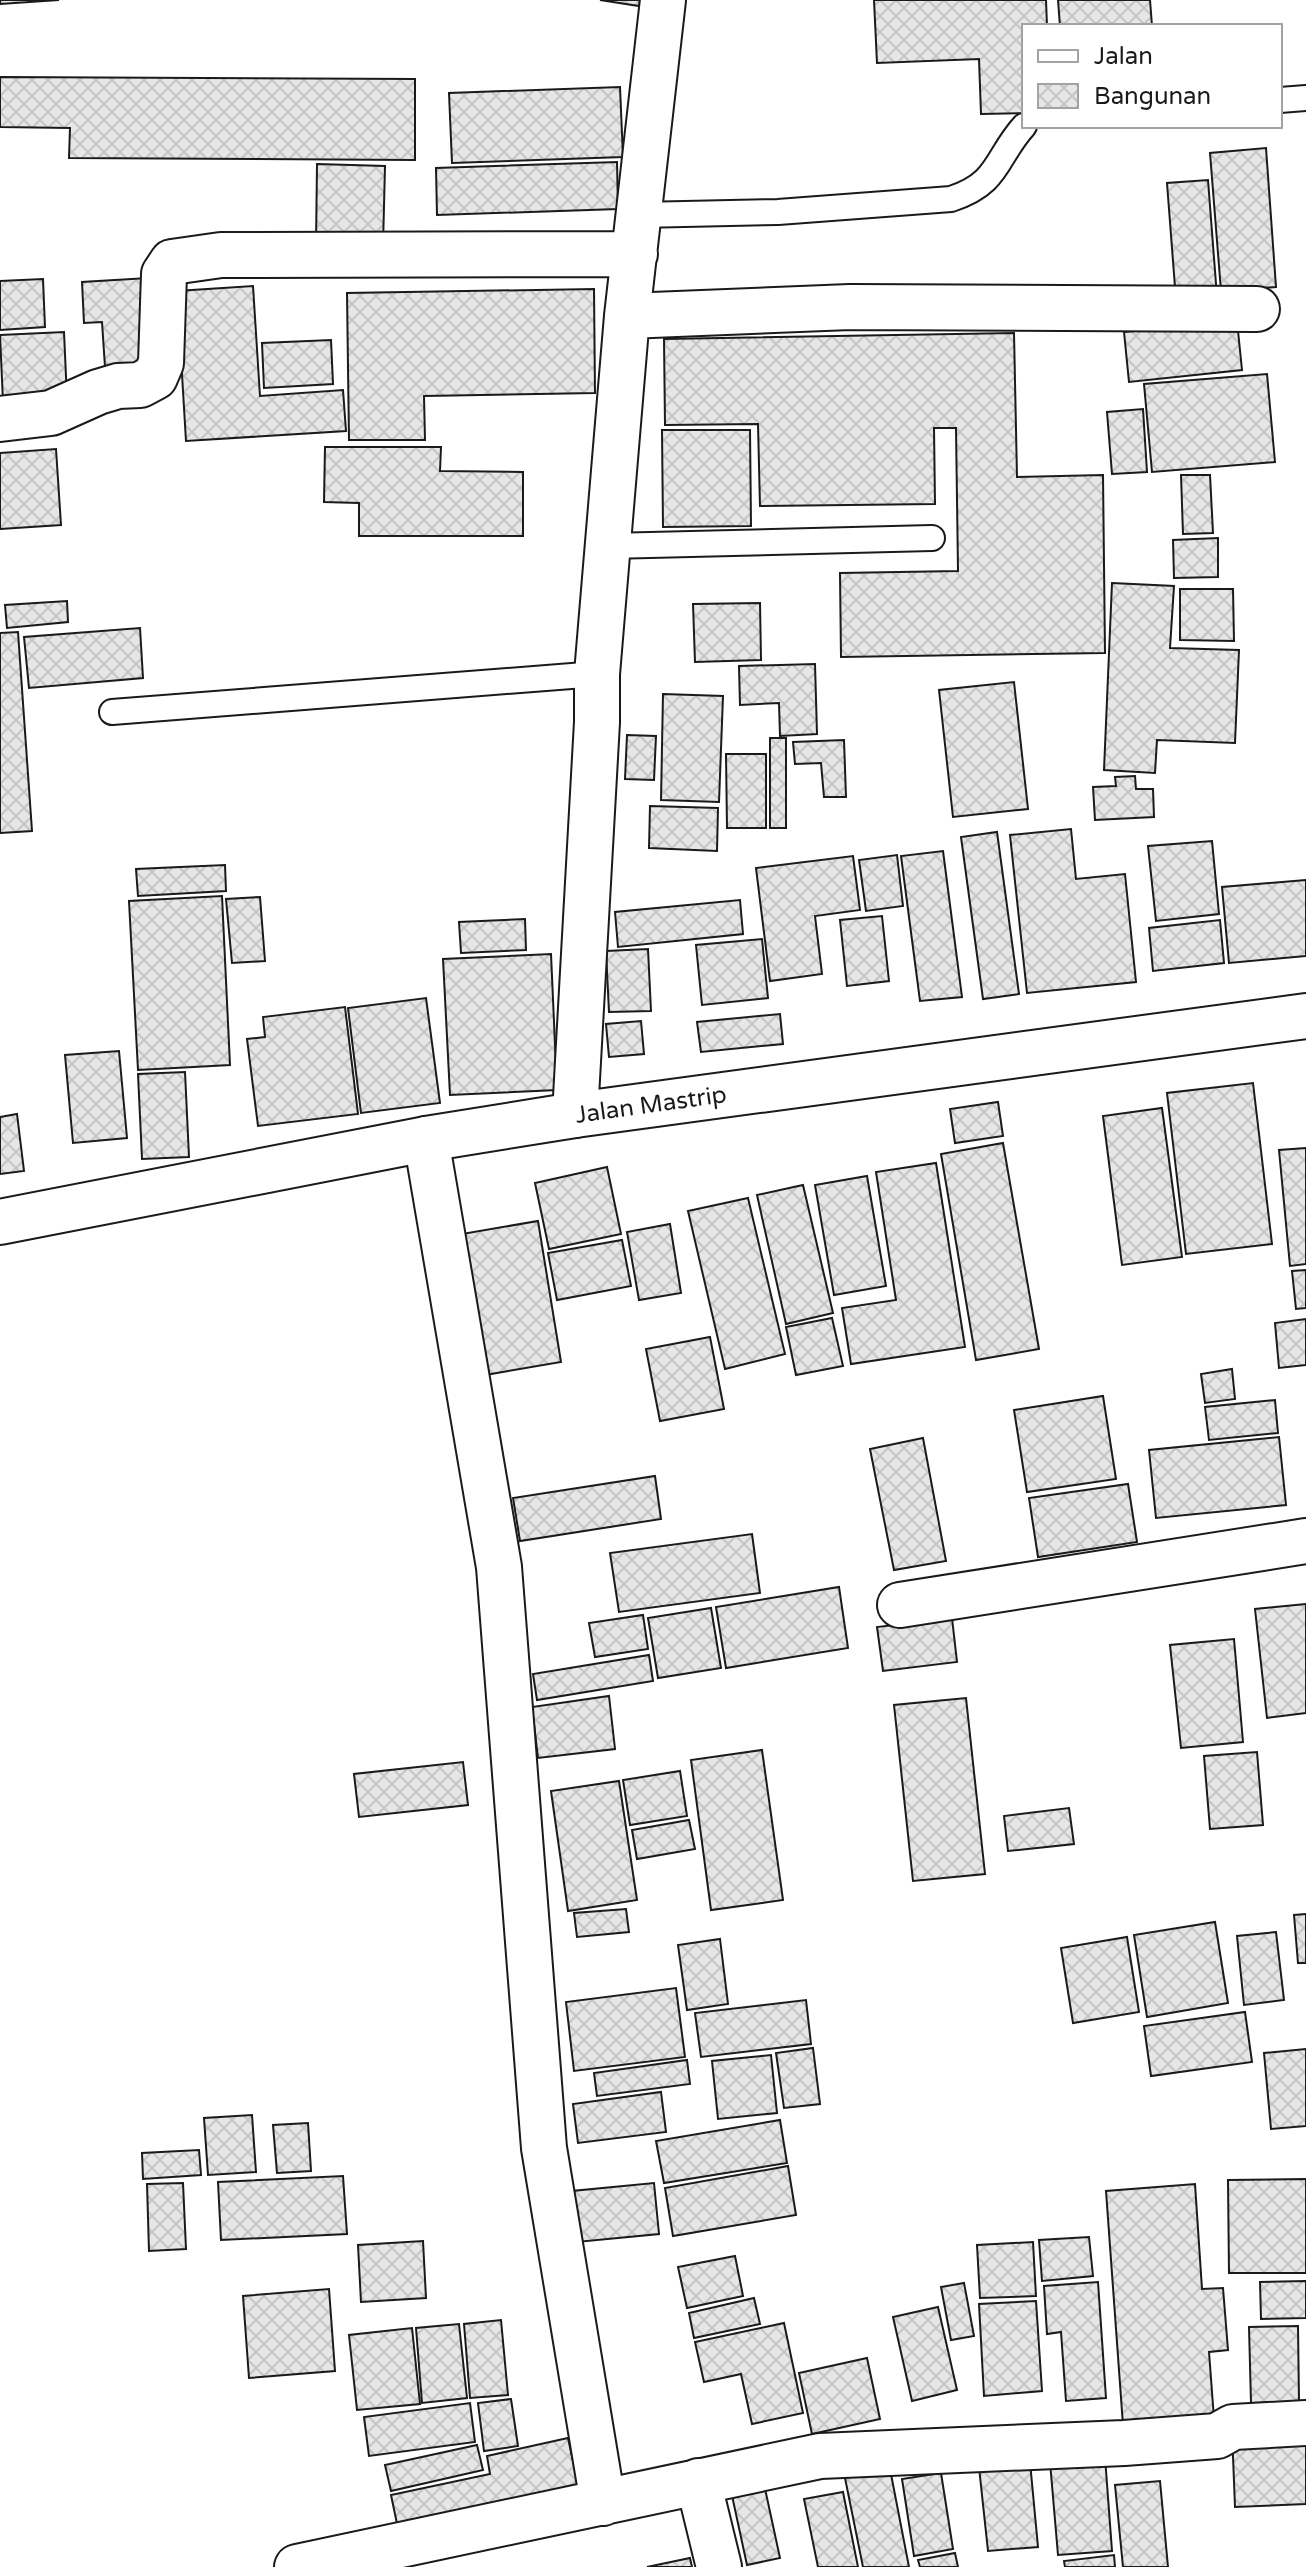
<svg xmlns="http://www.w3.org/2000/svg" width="1306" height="2567" font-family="'Varela Round',sans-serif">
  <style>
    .building { fill: url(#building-cross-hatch); stroke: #1a1a1a; stroke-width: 2 }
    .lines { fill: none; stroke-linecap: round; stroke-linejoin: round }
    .lane-casing { stroke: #1a1a1a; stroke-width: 28 }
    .street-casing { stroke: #1a1a1a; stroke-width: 48 }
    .secondary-casing { stroke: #1a1a1a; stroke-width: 48 }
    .lane { stroke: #fff; stroke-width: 24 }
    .street { stroke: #fff; stroke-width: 44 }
    .secondary { stroke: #fff; stroke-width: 44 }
    .labels { text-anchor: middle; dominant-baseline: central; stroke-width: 6; stroke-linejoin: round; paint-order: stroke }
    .street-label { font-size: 24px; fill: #1a1a1a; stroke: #fff }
  </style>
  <defs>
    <pattern id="building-cross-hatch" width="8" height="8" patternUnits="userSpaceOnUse" patternTransform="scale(2)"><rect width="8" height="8" fill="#e6e6e6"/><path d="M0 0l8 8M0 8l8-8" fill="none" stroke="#c5c5c5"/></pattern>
  </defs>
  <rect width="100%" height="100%" fill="#fff"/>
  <path class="building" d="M 0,0 L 59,0 L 0,4 Z
    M 600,0 L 640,0 L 639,6 Z
    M 874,0 L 1046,0 L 1047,26 L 1024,26 L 1024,113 L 981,114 L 979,59 L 877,63 Z
    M 1058,0 L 1150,0 L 1152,26 L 1060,26 Z
    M 0,77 L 415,79 L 415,160 L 69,158 L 70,128 L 0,127 Z
    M 620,87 L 623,157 L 452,163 L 449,93 Z
    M 1266,148 L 1276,287 L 1221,291 L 1210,153 Z
    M 617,162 L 618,209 L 437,215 L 436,168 Z
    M 317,164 L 385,166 L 383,246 L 316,244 Z
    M 1208,180 L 1217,297 L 1176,300 L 1167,183 Z
    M 148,278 L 152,364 L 105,367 L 102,322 L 84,323 L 82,282 Z
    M 43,279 L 45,327 L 0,330 L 0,281 Z
    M 253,286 L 260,396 L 343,390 L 346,431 L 186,441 L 177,291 Z
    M 594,289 L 595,393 L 424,396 L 425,440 L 349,440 L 347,293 Z
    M 1237,321 L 1242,370 L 1129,382 L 1124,332 Z
    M 64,332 L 67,399 L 3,402 L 0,335 Z
    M 1014,333 L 1017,477 L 1103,475 L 1105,653 L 841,657 L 840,573 L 958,571 L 956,428 L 934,428 L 935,504 L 760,506 L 758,424 L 665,425 L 664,339 Z
    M 331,340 L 333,384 L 264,388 L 262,343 Z
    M 1267,374 L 1275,462 L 1152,472 L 1144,384 Z
    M 1143,409 L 1147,472 L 1112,474 L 1107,412 Z
    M 662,430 L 750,430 L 751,526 L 663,527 Z
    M 325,447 L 441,447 L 440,471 L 523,472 L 523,536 L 359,536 L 359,503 L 324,502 Z
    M 56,449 L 61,525 L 0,529 L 0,453 Z
    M 1181,475 L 1210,475 L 1213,533 L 1183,534 Z
    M 1218,538 L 1218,577 L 1174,578 L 1173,540 Z
    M 1112,583 L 1174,586 L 1170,648 L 1239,650 L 1235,743 L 1157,740 L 1155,773 L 1104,770 Z
    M 1180,589 L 1233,589 L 1234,641 L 1180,640 Z
    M 67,601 L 68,622 L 7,628 L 5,605 Z
    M 760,603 L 761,660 L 695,662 L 693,604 Z
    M 140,628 L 143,678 L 29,688 L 24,637 Z
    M 18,632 L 32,831 L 0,833 L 0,633 Z
    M 815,664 L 817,734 L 780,736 L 779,703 L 740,705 L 739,666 Z
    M 1014,682 L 1028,809 L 953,817 L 939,690 Z
    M 663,694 L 723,696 L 719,802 L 661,800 Z
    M 627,735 L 656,736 L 654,780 L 625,779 Z
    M 770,738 L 786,738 L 786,828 L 770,828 Z
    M 844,740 L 846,797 L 824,797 L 821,763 L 795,764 L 793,742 Z
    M 726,754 L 766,754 L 766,828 L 727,828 Z
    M 1135,776 L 1136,789 L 1153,789 L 1154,817 L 1095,820 L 1093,787 L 1116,786 L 1115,777 Z
    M 650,806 L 718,808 L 717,851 L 649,848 Z
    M 1071,829 L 1076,879 L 1125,874 L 1136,982 L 1027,993 L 1010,835 Z
    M 997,832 L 1019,994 L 983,999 L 961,837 Z
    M 1212,841 L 1219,914 L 1156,921 L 1148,846 Z
    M 943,851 L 962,997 L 920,1001 L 901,856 Z
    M 897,855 L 903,906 L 866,911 L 859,860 Z
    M 853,856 L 860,910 L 815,916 L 822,974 L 770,981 L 756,868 Z
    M 225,865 L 226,891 L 138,896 L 136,869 Z
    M 1306,880 L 1306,956 L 1229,963 L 1222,887 Z
    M 222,896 L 230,1065 L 138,1070 L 129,901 Z
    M 260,897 L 265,961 L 232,963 L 226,899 Z
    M 740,900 L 743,934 L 618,947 L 615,912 Z
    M 882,916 L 889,981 L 847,986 L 840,920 Z
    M 525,919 L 526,950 L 461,953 L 459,922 Z
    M 1220,920 L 1224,963 L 1153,971 L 1149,928 Z
    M 762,939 L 768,998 L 702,1005 L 696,945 Z
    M 648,949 L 651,1011 L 609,1012 L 606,951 Z
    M 551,954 L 557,1090 L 450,1095 L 443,959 Z
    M 426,998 L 440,1103 L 361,1113 L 348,1008 Z
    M 345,1007 L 358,1114 L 258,1126 L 247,1039 L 265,1037 L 263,1017 Z
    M 780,1014 L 783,1044 L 701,1052 L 697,1022 Z
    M 641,1021 L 644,1054 L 609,1057 L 606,1024 Z
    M 119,1051 L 127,1138 L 73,1143 L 65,1055 Z
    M 185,1072 L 189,1157 L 142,1159 L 138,1074 Z
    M 1253,1083 L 1272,1244 L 1186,1254 L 1167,1093 Z
    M 998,1102 L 1003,1136 L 955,1143 L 950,1109 Z
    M 1162,1108 L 1182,1257 L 1122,1265 L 1103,1116 Z
    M 17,1114 L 24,1171 L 0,1174 L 0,1117 Z
    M 1003,1143 L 1039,1349 L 976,1360 L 941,1154 Z
    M 1306,1148 L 1306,1264 L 1290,1266 L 1279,1150 Z
    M 936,1163 L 965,1347 L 851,1364 L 842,1308 L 896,1300 L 876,1172 Z
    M 607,1167 L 621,1234 L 549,1249 L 535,1183 Z
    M 867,1176 L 886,1286 L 834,1295 L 815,1185 Z
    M 803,1185 L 833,1313 L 786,1324 L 757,1195 Z
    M 748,1198 L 785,1354 L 725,1369 L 688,1211 Z
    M 538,1221 L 561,1362 L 485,1375 L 462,1234 Z
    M 670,1224 L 681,1293 L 639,1300 L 627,1232 Z
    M 622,1240 L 631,1286 L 557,1300 L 548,1253 Z
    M 1306,1270 L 1306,1308 L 1296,1309 L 1292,1271 Z
    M 832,1318 L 843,1366 L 796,1375 L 786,1327 Z
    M 1306,1319 L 1306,1365 L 1279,1368 L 1275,1323 Z
    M 710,1337 L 724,1409 L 660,1421 L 646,1349 Z
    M 1232,1369 L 1235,1399 L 1205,1403 L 1201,1374 Z
    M 1103,1396 L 1116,1479 L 1027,1492 L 1014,1410 Z
    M 1275,1400 L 1278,1433 L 1209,1440 L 1205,1407 Z
    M 1279,1437 L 1286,1505 L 1156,1518 L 1149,1450 Z
    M 923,1438 L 946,1561 L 894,1570 L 870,1449 Z
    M 655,1476 L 661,1519 L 520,1541 L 513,1498 Z
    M 1128,1484 L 1137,1542 L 1038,1557 L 1029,1498 Z
    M 752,1534 L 760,1593 L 619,1612 L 610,1553 Z
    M 839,1587 L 848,1648 L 726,1668 L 716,1607 Z
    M 1306,1604 L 1306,1713 L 1267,1718 L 1255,1609 Z
    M 711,1608 L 721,1668 L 658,1678 L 648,1618 Z
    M 643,1615 L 648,1649 L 595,1657 L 589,1623 Z
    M 952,1618 L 957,1662 L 883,1671 L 877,1627 Z
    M 1234,1639 L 1243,1742 L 1181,1748 L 1170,1645 Z
    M 649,1655 L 653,1681 L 537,1700 L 533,1674 Z
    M 609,1696 L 615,1749 L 538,1758 L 532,1707 Z
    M 966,1698 L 985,1874 L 913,1881 L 894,1705 Z
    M 762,1750 L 783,1900 L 711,1910 L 691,1760 Z
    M 1257,1752 L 1263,1825 L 1210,1829 L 1204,1756 Z
    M 463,1762 L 468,1805 L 359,1817 L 354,1774 Z
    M 680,1771 L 687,1816 L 630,1825 L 623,1780 Z
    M 619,1781 L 637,1900 L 568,1911 L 551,1791 Z
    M 1069,1808 L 1074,1844 L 1008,1851 L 1004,1816 Z
    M 689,1820 L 695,1849 L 637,1859 L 632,1830 Z
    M 626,1909 L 629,1932 L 577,1937 L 574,1913 Z
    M 1306,1914 L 1306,1963 L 1298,1963 L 1294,1915 Z
    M 1215,1922 L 1228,2003 L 1147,2017 L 1134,1935 Z
    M 1276,1932 L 1284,2000 L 1244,2005 L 1237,1936 Z
    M 1127,1937 L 1139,2012 L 1073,2023 L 1061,1948 Z
    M 720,1939 L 728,2004 L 687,2010 L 678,1945 Z
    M 676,1988 L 685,2057 L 574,2071 L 566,2002 Z
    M 806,2000 L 811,2044 L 701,2057 L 695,2013 Z
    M 1245,2012 L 1252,2062 L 1151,2076 L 1144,2026 Z
    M 813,2048 L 820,2104 L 784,2108 L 776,2053 Z
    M 1306,2049 L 1306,2126 L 1271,2129 L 1264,2053 Z
    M 771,2055 L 777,2113 L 718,2119 L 712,2061 Z
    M 687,2060 L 690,2084 L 597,2096 L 594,2073 Z
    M 661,2092 L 666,2132 L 578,2143 L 573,2104 Z
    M 252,2115 L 256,2172 L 208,2175 L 204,2118 Z
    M 780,2120 L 787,2163 L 664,2183 L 656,2141 Z
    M 308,2123 L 311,2171 L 277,2173 L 273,2125 Z
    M 199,2150 L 201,2175 L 143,2179 L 142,2153 Z
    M 788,2166 L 796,2215 L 673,2236 L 665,2188 Z
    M 343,2176 L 347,2234 L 221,2240 L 218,2182 Z
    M 1306,2179 L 1306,2273 L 1229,2273 L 1228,2180 Z
    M 183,2183 L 186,2249 L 149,2251 L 147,2184 Z
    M 654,2183 L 659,2234 L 577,2242 L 572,2191 Z
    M 1195,2184 L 1202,2289 L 1223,2288 L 1228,2350 L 1209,2352 L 1215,2432 L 1124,2439 L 1106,2191 Z
    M 1089,2237 L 1093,2276 L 1042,2281 L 1039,2240 Z
    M 423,2241 L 426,2298 L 361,2302 L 358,2245 Z
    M 1033,2242 L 1036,2296 L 980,2298 L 977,2245 Z
    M 735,2256 L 743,2296 L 687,2308 L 678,2267 Z
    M 1306,2281 L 1306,2318 L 1261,2319 L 1260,2282 Z
    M 1098,2282 L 1106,2398 L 1066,2401 L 1061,2332 L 1047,2334 L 1044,2286 Z
    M 964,2283 L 974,2336 L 951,2340 L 941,2287 Z
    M 329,2289 L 335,2371 L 249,2378 L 243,2296 Z
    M 754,2298 L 760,2324 L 694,2338 L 689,2313 Z
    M 1036,2301 L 1042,2391 L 984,2396 L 979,2304 Z
    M 938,2307 L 957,2390 L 912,2401 L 893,2317 Z
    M 501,2320 L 508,2395 L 470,2398 L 464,2324 Z
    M 784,2323 L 803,2413 L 752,2424 L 741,2374 L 704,2382 L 695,2342 Z
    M 459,2324 L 467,2398 L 422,2403 L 416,2328 Z
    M 1298,2326 L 1299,2402 L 1251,2403 L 1249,2327 Z
    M 412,2328 L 420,2404 L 357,2410 L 349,2335 Z
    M 867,2358 L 880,2419 L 812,2434 L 799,2373 Z
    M 511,2399 L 518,2446 L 484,2451 L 478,2403 Z
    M 470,2403 L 475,2442 L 369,2456 L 364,2417 Z
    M 1306,2428 L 1306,2504 L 1235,2507 L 1232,2431 Z
    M 568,2438 L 581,2498 L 400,2538 L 391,2495 L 490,2474 L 487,2456 Z
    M 477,2445 L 483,2470 L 391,2491 L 385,2465 Z
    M 1105,2457 L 1112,2551 L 1058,2555 L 1050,2462 Z
    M 1030,2462 L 1038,2547 L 988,2551 L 979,2467 Z
    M 890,2469 L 909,2567 L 863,2567 L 845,2478 Z
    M 941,2473 L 953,2549 L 914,2556 L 902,2479 Z
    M 1160,2481 L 1168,2567 L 1123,2567 L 1115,2485 Z
    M 764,2484 L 780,2558 L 747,2565 L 731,2491 Z
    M 843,2492 L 858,2567 L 818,2567 L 804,2499 Z
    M 955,2553 L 958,2567 L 920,2567 L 918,2560 Z
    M 1114,2555 L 1115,2567 L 1065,2567 L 1064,2561 Z
    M 690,2558 L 692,2567 L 647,2567 Z"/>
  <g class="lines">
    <defs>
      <path id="lane" d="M 1280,100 L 1306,98
        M 639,215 L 778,212 L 951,199 C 1000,183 995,158 1024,126
        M 608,546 L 932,538
        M 112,712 L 597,674"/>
      <path id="street" d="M 627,316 L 850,307 L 1257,309
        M 0,419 L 51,413 L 98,392 L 118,386 L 140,385 L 155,377 L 161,363 L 164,274 L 172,262 L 221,255 L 635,254
        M 575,1115 L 597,722 L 597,674 L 627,316 L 663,0
        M 426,1139 L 499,1567 L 544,2148 L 603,2503
        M 900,1605 L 1306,1541
        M 698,2481 L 719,2567
        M 297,2567 L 820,2456 L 1124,2443 L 1217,2436 L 1233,2427 L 1306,2423"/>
      <path id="secondary" d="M 0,1222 L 426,1139 L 575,1115 L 1306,1016"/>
    </defs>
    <use href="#lane" class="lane-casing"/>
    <use href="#street" class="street-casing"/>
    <use href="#secondary" class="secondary-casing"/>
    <use href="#lane" class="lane"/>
    <use href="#street" class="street"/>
    <use href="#secondary" class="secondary"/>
  </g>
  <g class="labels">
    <g class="street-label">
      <text transform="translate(651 1105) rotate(-8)">Jalan Mastrip</text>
    </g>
  </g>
  <rect x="1022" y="24" width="260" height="104" fill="#ffffff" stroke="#a3a3a3" stroke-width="2"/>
  <rect x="1038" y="50" width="40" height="12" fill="#ffffff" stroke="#a3a3a3" stroke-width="2"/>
  <text x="1094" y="64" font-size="24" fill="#1a1a1a">Jalan</text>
  <rect x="1038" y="84" width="40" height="24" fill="url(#building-cross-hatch)" stroke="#a3a3a3" stroke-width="2"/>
  <text x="1094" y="104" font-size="24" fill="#1a1a1a">Bangunan</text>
</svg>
